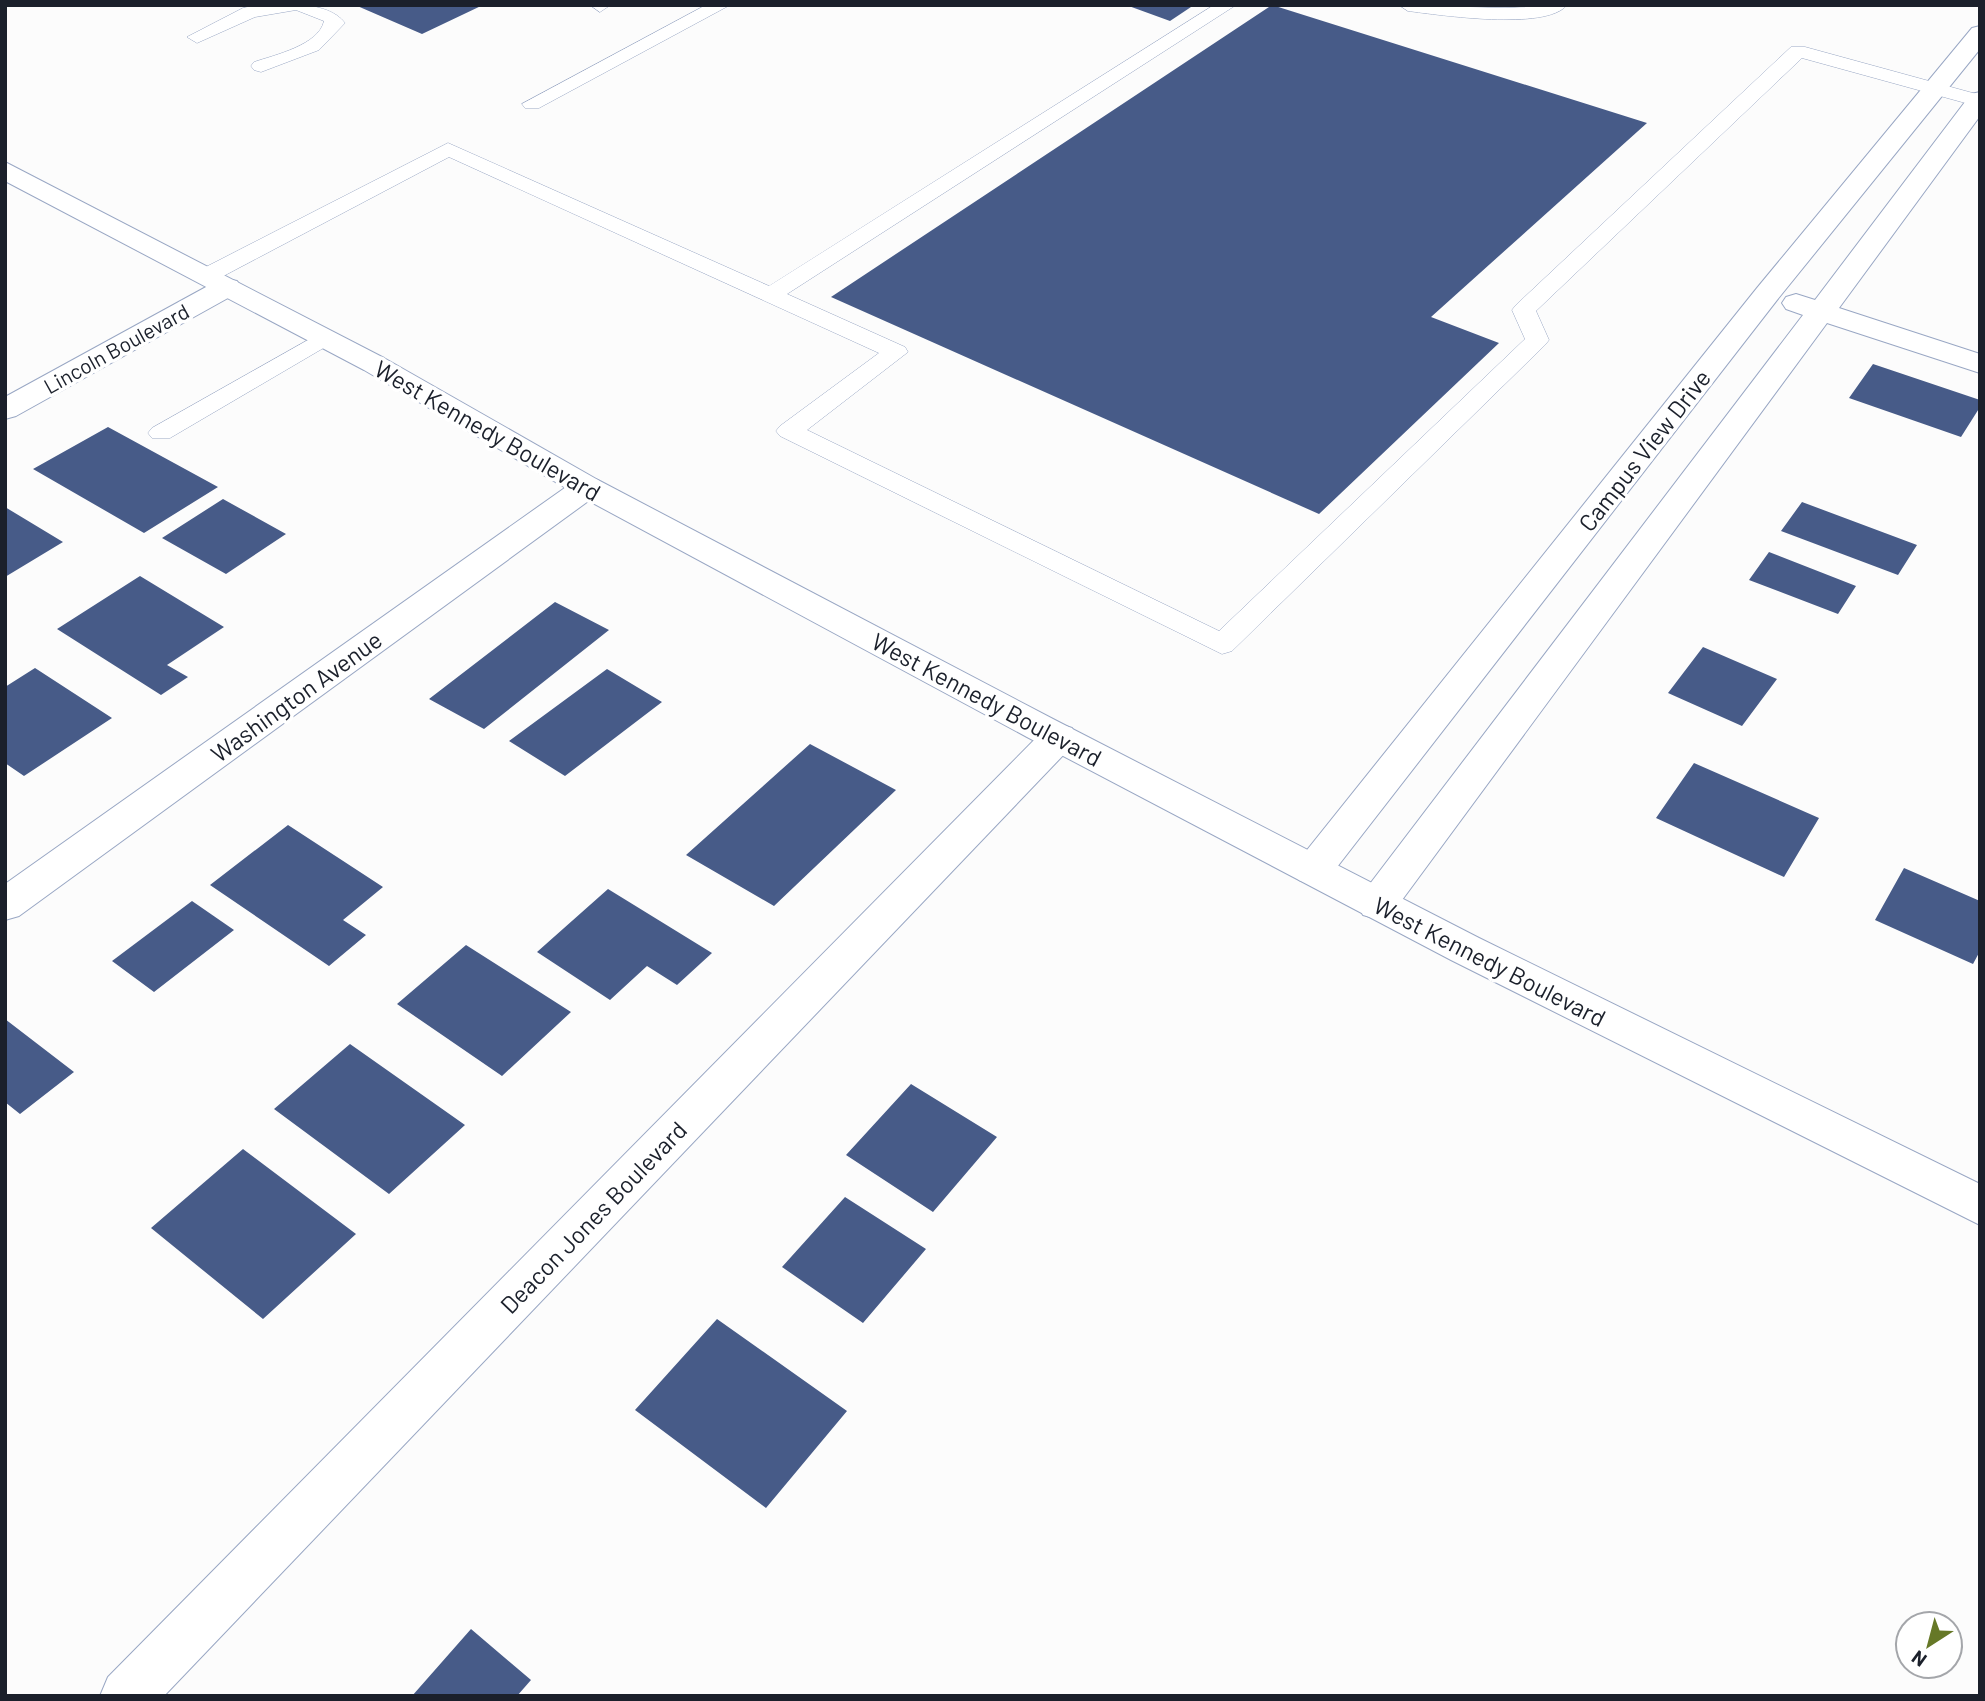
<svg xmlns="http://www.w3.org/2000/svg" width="1985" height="1701" font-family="Barlow,sans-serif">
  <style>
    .building { fill: #475b88 }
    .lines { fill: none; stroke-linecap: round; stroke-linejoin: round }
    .service-casing { stroke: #99a7c4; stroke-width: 1 }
    .minor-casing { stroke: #99a7c4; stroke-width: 2 }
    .secondary-casing { stroke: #99a7c4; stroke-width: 2 }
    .service { fill: #fff; fill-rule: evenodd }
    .minor { fill: #fff; fill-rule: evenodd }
    .secondary { fill: #fff; fill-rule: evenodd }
    .labels { text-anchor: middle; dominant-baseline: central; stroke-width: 7; stroke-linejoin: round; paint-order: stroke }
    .far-street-label { font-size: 21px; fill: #1b202b; stroke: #fff }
    .street-label { font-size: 24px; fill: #1b202b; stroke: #fff }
  </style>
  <rect width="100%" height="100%" fill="#fcfcfc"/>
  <path class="building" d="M 355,5 L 483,5 L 422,34 Z
    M 1126,5 L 1194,5 L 1170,21 Z
    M 1272,5 L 1647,123 L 1431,317 L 1499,343 L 1319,514 L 831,297 Z
    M 1873,364 L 1980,400 L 1980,407 L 1961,437 L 1849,398 Z
    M 108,427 L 218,487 L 144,533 L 33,469 Z
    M 223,499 L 286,534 L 226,574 L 162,538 Z
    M 1802,502 L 1917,545 L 1898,575 L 1781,531 Z
    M 5,507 L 63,542 L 5,577 Z
    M 1769,552 L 1856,586 L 1838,614 L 1749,580 Z
    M 140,576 L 224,627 L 167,665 L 188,677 L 161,695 L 57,629 Z
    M 555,602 L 609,630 L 484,729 L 429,699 Z
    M 1703,647 L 1777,679 L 1742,726 L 1668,693 Z
    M 35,668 L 112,718 L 24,776 L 5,763 L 5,687 Z
    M 607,669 L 662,702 L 565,776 L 509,741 Z
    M 810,744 L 896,790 L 774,906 L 686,855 Z
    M 1694,763 L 1819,818 L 1784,877 L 1656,818 Z
    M 288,825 L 383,887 L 343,920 L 366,935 L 329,966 L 210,885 Z
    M 1904,868 L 1980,901 L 1980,951 L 1973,964 L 1875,920 Z
    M 608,889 L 712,953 L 677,985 L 647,966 L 610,1000 L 537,952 Z
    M 192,901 L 234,930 L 154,992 L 112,961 Z
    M 466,945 L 571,1012 L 502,1076 L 397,1004 Z
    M 5,1019 L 74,1072 L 20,1114 L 5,1102 Z
    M 350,1044 L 465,1125 L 389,1194 L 274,1109 Z
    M 911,1084 L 997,1137 L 933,1212 L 846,1155 Z
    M 243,1149 L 356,1234 L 263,1319 L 151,1228 Z
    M 845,1197 L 926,1249 L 863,1323 L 782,1267 Z
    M 717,1319 L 847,1411 L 766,1508 L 635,1410 Z
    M 471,1629 L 531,1680 L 517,1696 L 412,1696 Z"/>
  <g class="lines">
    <defs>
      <path id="service" d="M 257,5 C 285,5 327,0 345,23 L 319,50 L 261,72 L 254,70 L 251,66 L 254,62 C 275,55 319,45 324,21 L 296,10 L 255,17 L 197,43 L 187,37 L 243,8 Z
        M 590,5 L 609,5 L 609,6 L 600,12 Z
        M 706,5 L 730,5 L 539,108 L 525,108 L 522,104 Z
        M 1214,5 L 1236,5 L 787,294 L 905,347 L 908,352 L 807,430 L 1219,631 L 1525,339 L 1512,310 L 1516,305 L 1791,47 L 1805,47 L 1980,95 L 1980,107 L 1802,58 L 1536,311 L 1549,340 L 1545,345 L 1232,651 L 1222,654 L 780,436 L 776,431 L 780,426 L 879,353 L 449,157 L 214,281 L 198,281 L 195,276 L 198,271 L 448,143 L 769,286 Z
        M 1399,5 L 1505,8 L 1567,5 C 1546,31 1440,15 1408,11 Z
        M 324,331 L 332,333 L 336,338 L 332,343 L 170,438 L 152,438 L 148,433 L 152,428 Z"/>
      <path id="minor" d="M 1980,26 L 1980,49 L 1777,300 L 1327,880 L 1313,885 L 1299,880 L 1294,870 L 1299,860 L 1757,288 L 1972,28 Z
        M 1980,92 L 1980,116 L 1839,308 L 1980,354 L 1980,373 L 1827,323 L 1391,915 L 1377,919 L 1363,915 L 1357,904 L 1363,893 L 1803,315 L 1786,309 L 1782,303 L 1786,297 L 1796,294 L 1815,300 L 1971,94 Z
        M 227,279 L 237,281 L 241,287 L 237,293 L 16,416 L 5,419 L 5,397 L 217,281 Z
        M 587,477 L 598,480 L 603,487 L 598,494 L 19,916 L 5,920 L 5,884 L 576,480 Z
        M 1059,724 L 1072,728 L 1077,737 L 1072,746 L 164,1696 L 100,1696 L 108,1677 L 1046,728 Z"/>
      <path id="secondary" d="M 5,162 L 384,358 L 598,480 L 1053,719 L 1479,938 L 1980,1184 L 1980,1225 L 1451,960 L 1027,737 L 576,494 L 364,370 L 5,181 Z"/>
    </defs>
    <use href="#service" class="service-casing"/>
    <use href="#minor" class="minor-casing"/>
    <use href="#secondary" class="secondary-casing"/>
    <use href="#service" class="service"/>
    <use href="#minor" class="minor"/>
    <use href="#secondary" class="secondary"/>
  </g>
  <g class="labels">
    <g class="far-street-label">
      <text transform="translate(116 348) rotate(-29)">Lincoln Boulevard</text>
    </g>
    <g class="street-label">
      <text transform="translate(488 430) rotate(30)">West Kennedy Boulevard</text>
      <text transform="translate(1644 450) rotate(-52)">Campus View Drive</text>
      <text transform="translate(296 696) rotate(-36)">Washington Avenue</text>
      <text transform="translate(987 699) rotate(28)">West Kennedy Boulevard</text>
      <text transform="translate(1490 961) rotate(27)">West Kennedy Boulevard</text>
      <text transform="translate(593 1217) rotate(-46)">Deacon Jones Boulevard</text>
    </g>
  </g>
  <rect width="1985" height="1701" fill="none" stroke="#1b202b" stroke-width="14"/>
  <g transform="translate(1929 1645) rotate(216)"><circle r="33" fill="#ffffff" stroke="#a4a6aa" stroke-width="2"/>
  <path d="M0-5L12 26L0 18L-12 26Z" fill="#667827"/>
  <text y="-10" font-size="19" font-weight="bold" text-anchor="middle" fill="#1b202b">N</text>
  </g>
</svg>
